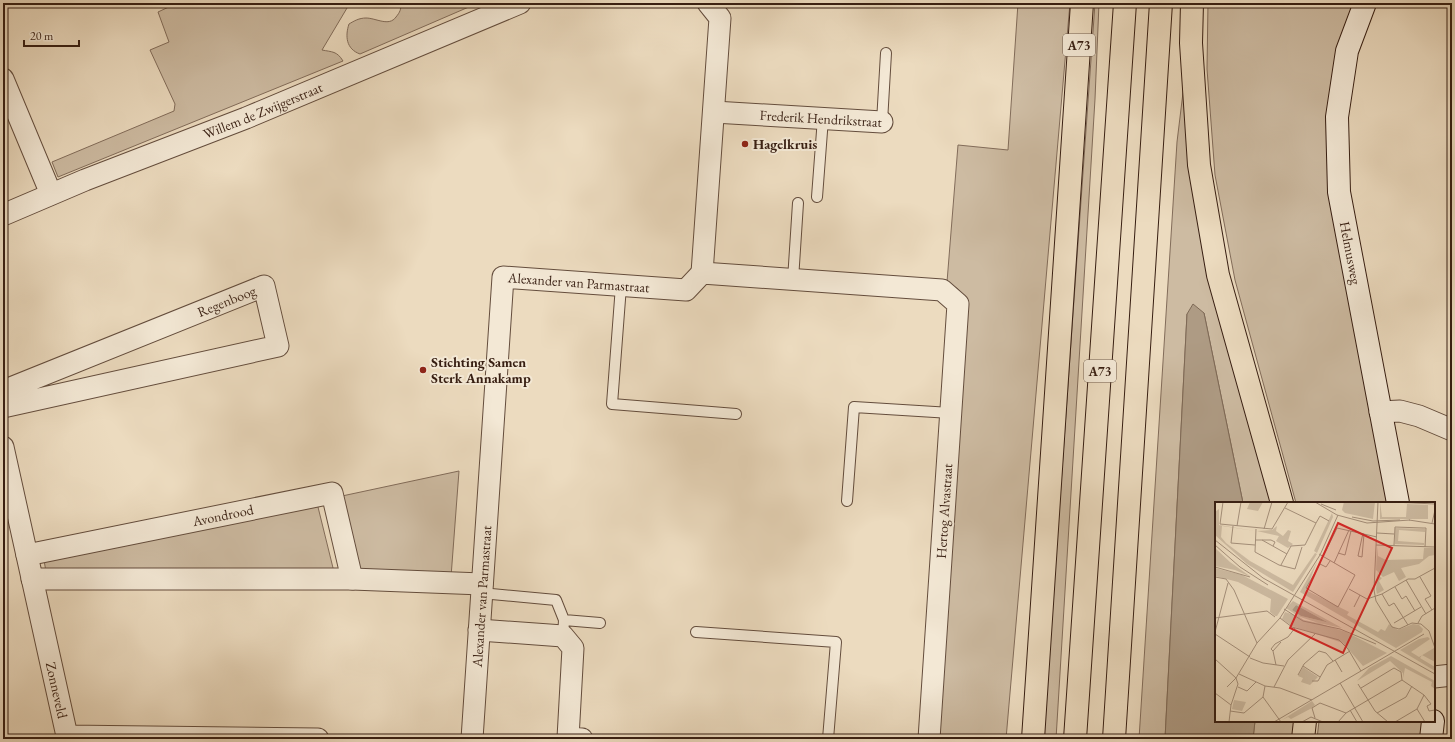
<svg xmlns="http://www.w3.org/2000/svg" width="1455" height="742" font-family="'EB Garamond',serif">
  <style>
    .green { fill: #cdbba2; stroke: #826c5a }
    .water { fill: #ae9b84; stroke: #7e6956 }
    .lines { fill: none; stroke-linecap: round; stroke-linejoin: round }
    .lane-casing { stroke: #644d3d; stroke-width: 12 }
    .street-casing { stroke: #644d3d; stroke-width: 23 }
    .secondary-casing { stroke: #371e12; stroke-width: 24 }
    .highway-casing { stroke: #371e12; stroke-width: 24 }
    .lane { stroke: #f3e8d5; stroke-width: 10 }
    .street { stroke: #f3e8d5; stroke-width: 21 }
    .secondary { stroke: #f3e8d5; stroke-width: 22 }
    .highway { stroke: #ecdbbf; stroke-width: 22 }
    .poi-dot { fill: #8f2418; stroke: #f3e8d5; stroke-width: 1.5 }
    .labels { text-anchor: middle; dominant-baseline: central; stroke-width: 4; stroke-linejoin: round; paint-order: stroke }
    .shield { fill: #f3e8d5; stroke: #6f5b4c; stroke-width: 1 }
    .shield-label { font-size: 13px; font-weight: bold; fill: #371e12 }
    .street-label { font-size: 14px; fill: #371e12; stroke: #f3e8d5 }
    .poi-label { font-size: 14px; font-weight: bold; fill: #371e12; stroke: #f3e8d5; text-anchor: start }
    .inset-road { fill: none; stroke: #a48f7a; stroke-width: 1 }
    .view { fill: #d62828; fill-opacity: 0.15; stroke: #d62828; stroke-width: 2 }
    .inset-edge { fill: none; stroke: #371e12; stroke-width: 2 }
  </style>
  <rect width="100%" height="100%" fill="#ecdbbf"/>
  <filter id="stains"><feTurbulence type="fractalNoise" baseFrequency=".005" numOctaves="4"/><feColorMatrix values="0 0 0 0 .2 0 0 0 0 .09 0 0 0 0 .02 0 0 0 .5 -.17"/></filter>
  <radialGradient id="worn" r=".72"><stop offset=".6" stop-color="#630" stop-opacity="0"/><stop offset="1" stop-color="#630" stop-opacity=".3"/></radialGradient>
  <path class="green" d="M 173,3 L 350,3 L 322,50 C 332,52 337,51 343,61 L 58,177 L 52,162 L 174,111 L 175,104 L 150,50 L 169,42 L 158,12 L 173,5 Z
    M 401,3 L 478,3 L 360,54 C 346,49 345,36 349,24 C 354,21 359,18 366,18 C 376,18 389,27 396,17 C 400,12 401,10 401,3 Z
    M 1018,3 L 1070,3 L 1006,739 L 939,739 L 966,302 L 958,289 L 947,282 L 958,145 L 1008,150 Z
    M 1095,3 L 1099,3 L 1095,99 L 1056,739 L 1043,739 Z
    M 1208,3 L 1356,3 L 1330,115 L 1388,503 L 1296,503 L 1235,280 L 1215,175 L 1207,69 Z
    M 1185,76 L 1272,503 L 1243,503 L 1204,313 L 1187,314 L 1165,739 L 1139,739 L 1177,142 Z
    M 459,471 L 451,577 L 360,577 L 342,496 Z
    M 317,503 L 335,576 L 46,572 L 44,560 Z
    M 1255,721 L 1294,721 L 1292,739 L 1253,739 Z
    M 1319,721 L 1423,721 L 1422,739 L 1317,739 Z"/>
  <path class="water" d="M 1193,304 L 1204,313 L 1243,503 L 1216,503 L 1216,721 L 1255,721 L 1253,739 L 1165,739 L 1187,314 Z"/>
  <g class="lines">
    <defs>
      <path id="lane" d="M 882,122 L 886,53
        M 817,197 L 823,118
        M 793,280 L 798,203
        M 621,286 L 612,404 L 736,414
        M 847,501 L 854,407 L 951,413
        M 481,593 L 556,600 L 564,620 L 563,636
        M 564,620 L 600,623
        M 696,632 L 836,642 L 828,739"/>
      <g id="street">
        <path d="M 3,79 L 51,194"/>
        <path id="s1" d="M 714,112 L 882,122"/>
        <path id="s2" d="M 3,215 L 85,180 L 246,118 L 520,3"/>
        <path d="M 702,273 L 720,18 L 708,3"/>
        <path id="s3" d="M 3,391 L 264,286 L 278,346 L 3,407"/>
        <path d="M 1380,412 L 1400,411 L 1419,416 L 1452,430"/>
        <path id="s4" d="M 3,447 L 67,736 L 318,739"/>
        <path id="s5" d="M 27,555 L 332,493 L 352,579"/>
        <path d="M 32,579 L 352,579 L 482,584"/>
        <path d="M 479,630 L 563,636 L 573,648 L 568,738 L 582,739"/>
        <path d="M 1434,677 L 1452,675"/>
        <path id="s6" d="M 472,739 L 503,277 L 686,290 L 702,273 L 942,290 L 958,304 L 929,739"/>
      </g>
      <g id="secondary">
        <path id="s7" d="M 1365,3 L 1347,51 L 1337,117 L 1339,192 L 1398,503"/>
        <path d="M 1431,739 L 1433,721"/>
      </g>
      <path id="highway" d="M 1192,3 L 1191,43 L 1199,165 L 1218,275 L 1282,503
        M 1033,739 L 1082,3
        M 1075,739 L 1125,3
        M 1114,739 L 1161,3
        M 1303,739 L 1305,721"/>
    </defs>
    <use href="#lane" class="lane-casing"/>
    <use href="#street" class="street-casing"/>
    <use href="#secondary" class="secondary-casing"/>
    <use href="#highway" class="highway-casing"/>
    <use href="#lane" class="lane"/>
    <use href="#street" class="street"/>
    <use href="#secondary" class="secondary"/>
    <use href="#highway" class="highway"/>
  </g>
  <g class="poi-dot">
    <circle cx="745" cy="144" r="4"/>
    <circle cx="423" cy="370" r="4"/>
  </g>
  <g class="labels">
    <g class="shield">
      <rect x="1063" y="34" width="32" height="22" rx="3"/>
      <rect x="1084" y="360" width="32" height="22" rx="3"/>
    </g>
    <g class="shield-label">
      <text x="1079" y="45">A73</text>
      <text x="1100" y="371">A73</text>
    </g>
    <g class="street-label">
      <text stroke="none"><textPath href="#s2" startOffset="280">Willem de Zwijgerstraat</textPath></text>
      <text stroke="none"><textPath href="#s1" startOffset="107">Frederik Hendrikstraat</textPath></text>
      <text stroke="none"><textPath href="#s7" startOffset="255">Helmusweg</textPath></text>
      <text stroke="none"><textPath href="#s6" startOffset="539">Alexander van Parmastraat</textPath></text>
      <text stroke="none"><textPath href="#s3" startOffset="241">Regenboog</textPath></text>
      <text transform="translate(944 511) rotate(-86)">Hertog Alvastraat</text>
      <text stroke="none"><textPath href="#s5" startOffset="200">Avondrood</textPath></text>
      <text stroke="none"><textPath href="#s6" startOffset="143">Alexander van Parmastraat</textPath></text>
      <text stroke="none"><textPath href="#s4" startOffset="249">Zonneveld</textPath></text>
    </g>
    <g class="poi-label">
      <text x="753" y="144">Hagelkruis</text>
      <text x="431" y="362">Stichting Samen<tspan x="431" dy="16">Sterk Annakamp</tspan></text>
    </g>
  </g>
  <g transform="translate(1215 502)">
    <rect width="220" height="220" fill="#ecdbbf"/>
    <path d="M 35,0 L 43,1 L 48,0 L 43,9 L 32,7 ZM 129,0 L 160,0 L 158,17 L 130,11 L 127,8 ZM 165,0 L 167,15 L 191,15 L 192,2 L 213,3 L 213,17 L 165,17 ZM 4,7 L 4,23 L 40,29 L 7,24 L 6,35 L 11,41 L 35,59 L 78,83 L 100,51 L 102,52 L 78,90 L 32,62 L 0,33 L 0,10 ZM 117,11 L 118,15 L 102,51 L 99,49 ZM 62,24 L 61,29 L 68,34 L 73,28 L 76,29 L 73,39 L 78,42 L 73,46 L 61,39 L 64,34 L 42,29 L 57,28 ZM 180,26 L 210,27 L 210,30 L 184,28 L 183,39 L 209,41 L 209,43 L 180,42 ZM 162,44 L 163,54 L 171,58 L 208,57 L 209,46 L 220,46 L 220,53 L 214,54 L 204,62 L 186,66 L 191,75 L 184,79 L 179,70 L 168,75 L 161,68 ZM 0,46 L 15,60 L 36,75 L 20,68 L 0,64 ZM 102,60 L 91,88 L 134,110 L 132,113 L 163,130 L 166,127 L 170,129 L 174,122 L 183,128 L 198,122 L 204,123 L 208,127 L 207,130 L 181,146 L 85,90 ZM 0,66 L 27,73 L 73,97 L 62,114 L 60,114 L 55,110 L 56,97 L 23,80 L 0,74 ZM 163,69 L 163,74 L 167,76 L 164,79 L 169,88 L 162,92 L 161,87 ZM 78,99 L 127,126 L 89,118 L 71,106 ZM 81,103 L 114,121 L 115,121 L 86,114 L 77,108 ZM 70,110 L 131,130 L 172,151 L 148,164 L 128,141 L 77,124 L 67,117 ZM 213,135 L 215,137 L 196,150 L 204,155 L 219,146 L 220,160 L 207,153 L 205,156 L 220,165 L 220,169 L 185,148 L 204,137 ZM 176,154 L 220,179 L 220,187 L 216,184 L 217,180 L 190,166 L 188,176 L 188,171 L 175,159 L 142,179 L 154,166 ZM 88,165 L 103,175 L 95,183 L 86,180 L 88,176 L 83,174 ZM 19,198 L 31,200 L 27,209 L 17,207 ZM 97,199 L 100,203 L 97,206 L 76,217 L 73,215 L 67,218 Z" fill="#cdbba2" fill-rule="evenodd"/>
    <path d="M 81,103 L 114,121 L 115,121 L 86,114 L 77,108 Z" fill="#ae9b84"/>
    <path class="inset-road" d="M 8,0 L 5,22 L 57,27 L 73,0M 100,0 L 122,13 L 152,21 L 195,18M 163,0 L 159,88 L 161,99 L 177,125 L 184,127 L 197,121 L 206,122 L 214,129 L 220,146M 178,0 L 220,2M 106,2 L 121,8M 70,6 L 101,21 L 105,14 L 114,19M 137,15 L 158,19 L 185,18M 194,18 L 220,22M 217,21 L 220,8M 18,24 L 16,41 L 40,43M 22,24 L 26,0M 41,27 L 40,50 L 64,63 L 80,67 L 87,45M 49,27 L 57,0M 148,31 L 143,54 L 147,55 L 149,32M 162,31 L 179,32M 0,38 L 48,76 L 220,172M 40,38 L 47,38 L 72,52M 47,38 L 56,38 L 60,40 L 58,44M 0,43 L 25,65 L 53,83M 161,43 L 220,45M 179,43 L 180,25 L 208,26 L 211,26 L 210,45M 123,51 L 130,53 L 136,29M 104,52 L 140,73 L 123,105 L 91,86 L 105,62 L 111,65 L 115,59M 108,55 L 122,26 L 162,35M 119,61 L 134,28M 66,63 L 76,44 L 90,43 L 101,21M 0,65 L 35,75M 0,75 L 11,77 L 19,88 L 42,141M 205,75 L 216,94 L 210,97 L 217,108M 191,78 L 211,112M 180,85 L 187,97 L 191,94 L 200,109M 134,87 L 152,97 L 167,92 L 193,77 L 200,77 L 220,66M 167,92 L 174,104 L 179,101 L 193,123M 139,105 L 145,93M 69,107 L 88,119 L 125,127 L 161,142M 0,116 L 52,109 L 60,115M 65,116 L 105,53 L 123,13M 65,116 L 77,125 L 124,138 L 133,147 L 146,169M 179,121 L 206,105M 203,121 L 207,114 L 220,106M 0,130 L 13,81M 0,132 L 35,155M 66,140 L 58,149 L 56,147 L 60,142 L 73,135 L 80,126M 58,149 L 61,163M 35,156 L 48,161 L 69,164M 0,157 L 21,176 L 23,182 L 16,203 L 14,220M 120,158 L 127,170M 88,164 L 105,175M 24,172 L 50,184 L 65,186 L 97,198M 83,173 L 89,162 L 104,149 L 111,151 L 118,159M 21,176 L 42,141 L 65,116M 187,178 L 209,193 L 202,207 L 210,220M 97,179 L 103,179 L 112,163 L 135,149M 125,181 L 148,220M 143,182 L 160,209 L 173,220M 50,184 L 48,195 L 66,220M 12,185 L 21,176M 23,185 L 32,189 L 41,180M 59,185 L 73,158 L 101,131M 146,186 L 179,166 L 186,170 L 187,178M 0,191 L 16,203M 209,193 L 216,202 L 212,204 L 214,209 L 220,208M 135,208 L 142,220M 15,209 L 29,211 L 48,195M 162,211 L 191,195 L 197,184M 100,216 L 97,206 L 105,201 L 131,211M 59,220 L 209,132M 87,220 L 96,215 L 108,220M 123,220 L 131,211 L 187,178M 180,220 L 202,207"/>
    <path class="view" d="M 123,21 L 177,46 L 128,151 L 75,126 Z"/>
    <rect width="220" height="220" class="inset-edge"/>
  </g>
  <rect width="1455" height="742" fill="none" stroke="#ecdbbf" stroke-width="16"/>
  <rect x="4" y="4" width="1447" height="734" fill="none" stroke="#371e12" stroke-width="2"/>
  <rect x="8" y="8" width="1439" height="726" fill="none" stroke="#371e12"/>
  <path d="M24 40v6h55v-6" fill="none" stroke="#371e12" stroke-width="2"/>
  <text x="30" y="40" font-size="12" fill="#371e12" stroke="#f3e8d5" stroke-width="3" paint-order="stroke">20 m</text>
  <rect width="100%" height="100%" filter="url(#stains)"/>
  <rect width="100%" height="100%" fill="url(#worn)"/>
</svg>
